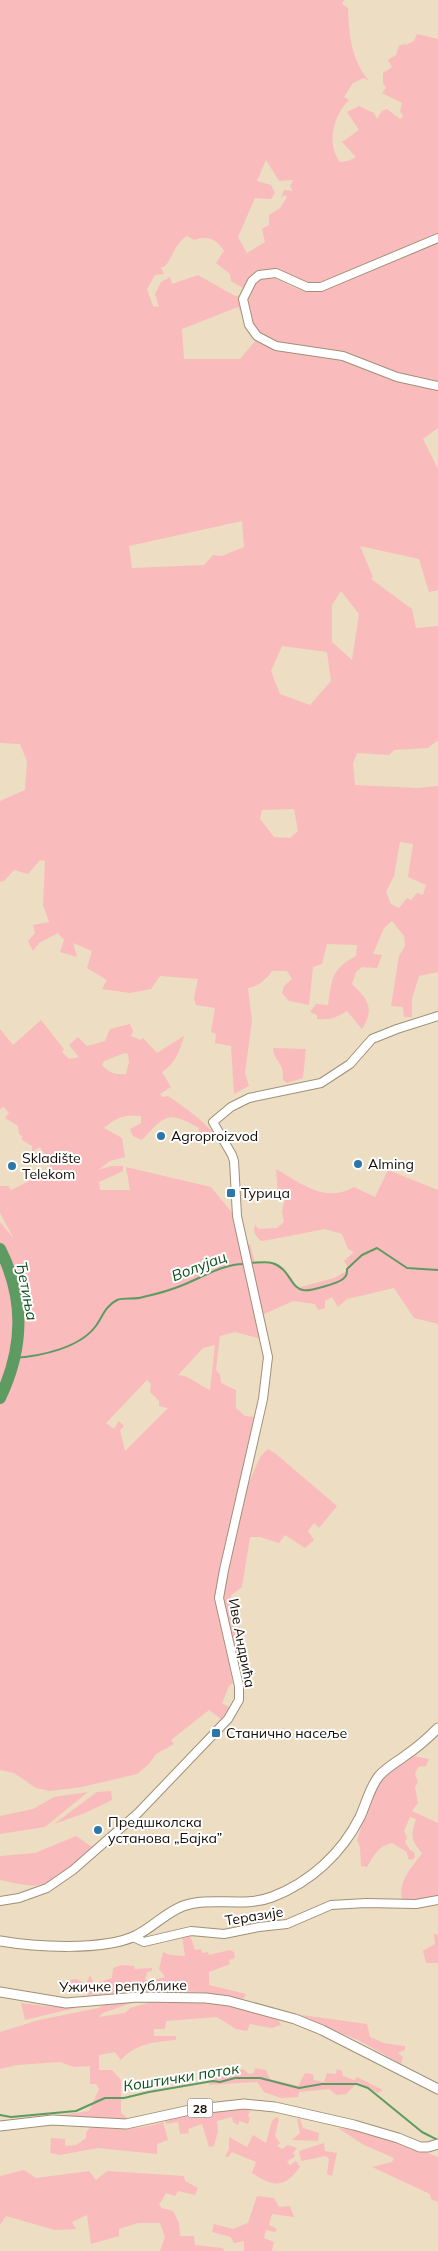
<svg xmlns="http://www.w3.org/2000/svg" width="438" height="2251" font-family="Mulish,sans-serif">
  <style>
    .green { fill: #fabbbd; fill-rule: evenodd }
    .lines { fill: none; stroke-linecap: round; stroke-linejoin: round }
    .stream { stroke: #5e9b62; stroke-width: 2 }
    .river { stroke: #5e9b62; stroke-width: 12 }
    .minor-casing { stroke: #9f9077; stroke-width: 10 }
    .major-casing { stroke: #9f9077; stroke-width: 11 }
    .minor { stroke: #fff; stroke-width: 8 }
    .major { stroke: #fff; stroke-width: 9 }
    .poi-dot { fill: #2c77aa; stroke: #fff; stroke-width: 2 }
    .labels { text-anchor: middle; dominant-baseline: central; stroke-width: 4; stroke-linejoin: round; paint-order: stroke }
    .shield { fill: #fff; stroke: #5a5650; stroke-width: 1 }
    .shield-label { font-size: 12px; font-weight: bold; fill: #130e05 }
    .poi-label { font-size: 14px; fill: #130e05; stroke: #fff; text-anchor: start }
    .street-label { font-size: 14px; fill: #130e05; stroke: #fff }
    .water-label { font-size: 15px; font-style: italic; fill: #0b5019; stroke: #fff }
  </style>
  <rect width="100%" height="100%" fill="#edddc2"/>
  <path class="green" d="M 0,0 L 344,0 L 342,4 L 348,8 C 349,35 351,59 369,81 L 364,78 L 353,83 L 344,97 L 349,100 C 333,116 326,143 340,162 L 348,161 L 356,157 L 342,142 L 359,130 L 347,112 L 359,106 L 374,113 L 377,119 L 382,111 L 387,109 L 400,119 L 403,116 L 400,111 L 402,103 L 382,93 L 386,88 L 383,83 L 383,73 L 392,67 L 388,60 L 396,55 L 399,46 L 404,44 L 406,45 L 414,41 L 417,34 L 438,39 L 438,235 L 326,282 C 321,283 316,285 311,285 C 280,281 269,252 243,288 L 231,281 L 230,274 L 216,263 L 224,251 C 217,239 207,235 194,240 L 187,236 C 174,244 174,257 164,267 L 161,267 L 164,274 L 155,275 L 147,289 L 153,306 L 159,307 L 155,294 L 161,282 L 170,277 L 172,284 L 198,275 L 235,296 L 247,295 C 264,262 277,282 301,290 C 306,291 312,291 317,292 L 438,240 L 438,428 L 423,439 L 438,469 L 438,590 L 429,592 L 419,559 L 360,546 L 373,577 L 371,579 L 412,609 L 416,628 L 438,626 L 438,740 L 428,748 L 394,750 L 389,755 L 357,753 L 353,763 L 355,785 L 417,788 L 438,786 L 438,972 L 419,976 L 412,999 L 412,1017 L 404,1017 L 403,1007 L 391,1006 L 399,956 L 405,946 L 404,936 L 392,921 L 384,928 L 373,954 L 382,955 L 377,968 L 362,967 L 356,972 L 352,984 C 368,999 375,1009 362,1029 L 347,1011 C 336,1018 330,1020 317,1019 L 317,1015 L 310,1012 L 316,1004 L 328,1005 C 332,979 331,969 356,956 L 357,945 L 327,944 L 322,964 L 313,967 L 309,1005 L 289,1001 L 282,993 L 284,986 L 292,979 L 287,971 L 272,971 C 267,979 257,987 248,988 L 252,1021 L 245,1073 L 249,1086 L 234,1094 L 231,1046 L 215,1043 L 216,1034 L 211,1032 L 215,1008 L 196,1005 L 194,998 L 198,979 L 160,976 L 151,989 L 130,993 L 102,989 L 107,980 L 87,968 L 92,951 L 73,943 L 77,957 L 60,952 L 64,940 L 58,933 L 39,943 L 33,951 L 28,941 L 35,933 L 33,925 L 49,922 L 43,905 L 45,861 L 40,860 L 28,874 L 14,870 L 4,881 L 0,882 L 0,801 L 25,790 L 27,761 L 20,744 L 0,743 ZM 266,160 L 279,181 L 293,180 L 290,186 L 293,191 L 284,190 L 281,198 L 284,195 L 287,197 L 280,208 L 269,215 L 269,225 L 262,229 L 265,242 L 247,253 L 238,237 L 255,198 L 271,199 L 275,193 L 271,185 L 257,181 ZM 238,307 L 256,340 L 240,359 L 184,359 L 182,329 ZM 242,521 L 244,547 L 222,556 L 213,555 L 204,565 L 132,568 L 129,546 ZM 341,591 L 359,614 L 352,660 L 332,642 L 332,605 ZM 282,646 L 327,652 L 331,681 L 310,705 L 280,694 L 271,671 ZM 294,809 L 298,831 L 290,838 L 274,837 L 260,819 L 262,810 ZM 400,842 L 413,844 L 408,877 L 426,885 L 423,895 L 417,893 L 411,900 L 407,898 L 399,908 L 391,904 L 386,892 L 394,876 Z
    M 41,1020 L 64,1049 L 62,1052 L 69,1059 L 79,1057 L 69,1045 L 78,1037 L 87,1046 L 105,1041 L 110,1029 L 130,1024 L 133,1031 L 131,1036 L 140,1040 L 143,1038 L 157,1053 L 184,1036 C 180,1051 175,1064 162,1072 L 171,1087 L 160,1094 L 162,1097 L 168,1096 C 186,1108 205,1122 218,1138 L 210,1137 L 198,1143 L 196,1142 L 198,1140 L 199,1128 C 168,1110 165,1115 142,1140 L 133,1136 L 130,1129 L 141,1123 L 141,1116 C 124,1114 117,1117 104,1128 L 122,1138 L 125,1157 L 110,1161 L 98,1170 L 111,1166 L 123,1166 L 123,1171 L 99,1182 L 100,1190 L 130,1190 L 126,1167 L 211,1187 L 234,1215 L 262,1339 L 235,1332 L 220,1336 L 216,1370 L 220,1375 L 221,1383 L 236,1390 L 236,1408 L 245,1416 L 254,1417 L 244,1463 L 248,1485 L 260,1457 L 268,1449 L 276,1454 L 337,1506 L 319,1528 L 314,1523 L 308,1531 L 314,1540 L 305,1548 L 285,1535 L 279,1543 L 260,1537 L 250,1537 L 242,1587 L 231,1595 L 236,1642 L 225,1646 L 233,1683 L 229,1686 L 222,1703 L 230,1708 L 221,1719 L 209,1710 L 171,1740 L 174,1744 L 156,1754 L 149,1764 L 137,1774 L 82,1787 L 50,1791 L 36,1788 L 14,1773 L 0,1770 L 0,1222 L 14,1239 L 0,1213 L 0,1186 L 8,1186 L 11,1190 L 52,1170 L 40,1147 L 32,1152 L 32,1146 L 22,1140 L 22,1136 L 19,1134 L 18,1126 L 5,1118 L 9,1113 L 4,1107 L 0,1109 L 0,1029 L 13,1045 ZM 125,1053 L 128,1054 L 129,1062 L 126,1074 C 114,1075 110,1073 102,1065 L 104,1061 ZM 215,1345 L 210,1390 C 200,1386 189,1375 178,1375 L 203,1348 ZM 147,1380 L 151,1384 L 150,1392 L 159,1401 L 159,1406 L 168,1408 L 125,1451 L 120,1430 L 124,1426 L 119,1421 L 114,1429 L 106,1423 Z
    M 273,1048 L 306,1049 L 303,1078 L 287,1083 L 283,1080 C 284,1060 274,1063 273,1048 Z
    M 276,1169 C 301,1183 325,1204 354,1187 L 375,1197 L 388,1170 L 438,1190 L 438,1324 L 414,1318 L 394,1288 L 347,1299 L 338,1307 L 332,1297 L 325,1301 L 325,1308 L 318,1310 L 315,1304 L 293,1301 L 262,1315 L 246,1246 L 250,1244 L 255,1263 C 279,1263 286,1266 297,1288 L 334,1278 L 347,1271 L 347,1266 L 344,1261 L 354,1252 L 348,1249 L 342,1234 L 325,1229 L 268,1240 L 261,1241 C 255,1236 253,1232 255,1225 L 259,1229 L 277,1228 L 284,1222 L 282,1211 L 285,1199 L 278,1195 Z
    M 414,1756 L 429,1759 L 426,1766 L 418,1767 L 415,1774 L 418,1782 L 415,1787 L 418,1803 L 412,1811 L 438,1823 L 438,1897 C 426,1901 414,1901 402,1900 C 398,1880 412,1868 422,1853 C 410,1839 411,1836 416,1819 L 410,1817 L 404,1831 L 407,1838 L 405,1842 L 410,1850 L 414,1852 L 415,1857 L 412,1860 L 408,1859 L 407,1852 L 392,1843 C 378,1846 374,1855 367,1867 L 361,1866 L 360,1847 L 357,1840 C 364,1821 368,1799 379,1781 C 387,1770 403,1763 414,1756 Z
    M 111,1791 L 112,1800 L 85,1813 L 54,1824 L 97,1792 Z
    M 88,1792 L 45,1827 L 0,1834 L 0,1816 L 33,1809 L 54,1797 Z
    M 76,1836 L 92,1847 C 77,1862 60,1881 39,1885 C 27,1887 11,1882 0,1880 L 0,1856 L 35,1853 Z
    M 434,1934 L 438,1935 L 438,1963 L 426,1963 L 423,1951 L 435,1944 Z
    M 190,1935 L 195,1950 L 201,1949 L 202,1953 L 208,1952 L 209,1955 L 230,1950 L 234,1952 L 235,1958 L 229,1960 L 230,1964 L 209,1972 L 209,1985 L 246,1994 L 243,1999 C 207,1991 168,1989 131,1991 C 116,1992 102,1995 88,1995 L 82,1990 L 71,1986 L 69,1980 L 76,1979 L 86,1984 L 90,1975 L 94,1984 L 112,1978 L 113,1968 L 122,1965 L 134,1966 L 135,1969 L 152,1968 L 152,1971 L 147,1972 L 145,1979 L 149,1981 L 165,1977 L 159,1969 L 163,1952 L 170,1955 L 185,1956 L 182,1936 Z
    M 140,2000 L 103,2013 L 99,2017 L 125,2013 L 130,2008 L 152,2002 L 190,2002 L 220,2004 L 278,2019 L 281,2025 L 272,2028 L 250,2024 L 247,2031 L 236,2029 L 217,2017 L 166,2021 L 165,2029 L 154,2029 L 154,2036 L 176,2036 L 176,2040 C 155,2042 136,2043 121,2060 L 115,2052 L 99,2055 L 99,2070 L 112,2070 L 121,2080 L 121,2113 L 130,2120 L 55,2116 L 89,2111 L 99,2089 L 96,2084 L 90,2084 L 90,2066 L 74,2067 L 60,2062 L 17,2065 L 0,2069 L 0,2032 L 39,2020 L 98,2008 L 112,2001 Z
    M 21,2003 L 53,2007 L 83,2006 L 25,2020 Z
    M 294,2014 L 367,2024 L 370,2037 L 384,2043 L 405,2046 L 405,2050 L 398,2053 L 403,2057 L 401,2064 L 358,2040 Z
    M 255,2068 L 266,2070 L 270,2079 L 298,2086 L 305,2073 L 313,2074 L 314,2080 L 324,2082 L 327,2073 L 336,2074 L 337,2069 L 342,2071 L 343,2076 L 354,2080 L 357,2077 L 383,2090 L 378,2093 L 358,2082 L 346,2094 L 336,2095 L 329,2089 L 299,2092 L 298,2097 L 281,2098 L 264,2092 L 257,2082 L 208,2085 L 215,2078 L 243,2069 L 249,2074 L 254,2073 Z
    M 244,2108 L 250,2111 L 248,2116 L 250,2118 L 248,2124 L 239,2121 L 238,2125 L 233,2122 L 232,2117 L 217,2121 L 218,2131 L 214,2146 L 209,2147 L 202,2124 L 188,2129 L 189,2133 L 180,2134 L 178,2122 L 166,2124 L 165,2119 L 192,2112 Z
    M 276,2117 L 279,2119 L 275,2136 L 280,2143 L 277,2146 L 282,2149 L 288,2145 L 297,2148 L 293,2153 L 295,2156 L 287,2162 L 290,2165 L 296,2161 L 300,2167 C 283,2190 272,2186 252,2173 L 256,2162 L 232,2152 L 228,2157 L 225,2157 L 229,2149 L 229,2137 L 247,2147 L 253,2135 L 266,2143 L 272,2121 Z
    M 297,2119 L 300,2119 L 303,2128 L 319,2133 L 318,2141 L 292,2140 L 300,2133 Z
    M 163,2122 L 168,2140 L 157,2144 L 157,2154 L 98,2148 L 60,2155 L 50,2153 L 51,2138 L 65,2139 L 65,2146 L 76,2145 L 86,2138 L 86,2132 L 91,2127 C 116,2130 139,2130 163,2122 Z
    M 338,2128 C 374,2130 405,2143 438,2157 L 438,2202 L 431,2199 L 430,2194 L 372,2167 L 392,2162 L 394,2158 L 364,2145 Z
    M 324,2143 L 325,2151 L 337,2153 L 332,2176 L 327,2174 L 329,2159 L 326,2156 L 301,2161 L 299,2151 Z
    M 24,2170 L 36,2178 L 89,2171 L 96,2180 L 107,2171 L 184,2176 L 185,2181 L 198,2188 L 195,2195 L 178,2191 L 175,2196 L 166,2193 L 159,2205 L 162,2208 L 173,2211 L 179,2223 L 180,2236 L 194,2236 L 195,2245 L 223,2248 L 224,2251 L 160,2251 L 165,2237 L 160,2223 L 138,2223 L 119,2229 L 119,2236 L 91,2244 L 87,2215 L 72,2222 L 76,2229 L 55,2230 L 6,2216 L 0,2225 L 0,2176 Z
    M 257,2196 L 274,2198 L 279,2207 L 290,2206 L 294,2217 L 272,2214 L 269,2225 L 277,2229 L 275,2232 L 266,2230 L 264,2238 L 274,2242 L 272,2251 L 244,2251 L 244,2241 L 234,2243 L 231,2237 L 212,2232 L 214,2224 L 233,2229 L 248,2223 Z"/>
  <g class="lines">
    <path class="stream" d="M 249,1263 C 256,1263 265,1261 272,1263 C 290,1268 290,1288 303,1290 C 309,1292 338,1283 343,1279 C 347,1276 347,1273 347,1269 L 362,1255 L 377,1248 L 407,1268 L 438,1270
      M 15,1358 C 41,1356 79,1348 95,1327 C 102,1318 105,1306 117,1300 C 124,1297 135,1300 143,1297 C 157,1294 171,1290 183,1285 C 203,1277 223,1264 244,1264
      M 0,2115 L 11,2117 L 76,2111 L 105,2098 L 124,2098 L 149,2092 L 213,2081 L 220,2082 L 235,2078 L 260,2078 L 299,2088 L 322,2084 L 357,2084 L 368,2088 L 422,2132 L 438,2140"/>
    <path class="river" d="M 0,1249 C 25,1298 24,1348 0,1398"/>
    <defs>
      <path id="minor" d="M 438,238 L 321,287 L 307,287 L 276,273 L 259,275 L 252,281 L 243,299 L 249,325 L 257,336 L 276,346 L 343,356 L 397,377 L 438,386
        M 0,1901 L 19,1898 L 47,1888 L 73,1870 L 138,1813 L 228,1719 L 239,1700 L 239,1686 L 219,1598 L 224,1570 L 263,1399 L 268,1357 L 237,1216 L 234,1161 L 232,1155 L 213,1122 L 231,1107 L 249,1098 L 321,1083 L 350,1064 L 372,1039 L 397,1029 L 438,1016
        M 133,1937 L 144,1942 L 191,1931 L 224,1934 L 259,1927 L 287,1924 L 331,1905 L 366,1903 L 416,1904 L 438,1900"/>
      <path id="major" d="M 0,1941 C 34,1947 103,1951 135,1936 C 152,1928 165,1913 183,1906 C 211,1896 243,1908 272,1897 C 311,1882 342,1853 360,1817 C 366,1804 370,1787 379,1776 C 387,1767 397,1762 406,1755 C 418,1747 428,1738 438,1728
        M 0,1992 L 66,2003 L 138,1997 L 206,1998 L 229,2001 L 295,2019 L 322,2030 L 438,2089
        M 0,2126 L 52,2120 L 126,2124 L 190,2110 L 244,2104 L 275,2107 L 354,2125 L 398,2138 L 420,2147 L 428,2147 L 438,2144"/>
    </defs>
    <use href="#minor" class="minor-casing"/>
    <use href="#major" class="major-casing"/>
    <use href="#minor" class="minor"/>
    <use href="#major" class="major"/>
  </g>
  <g class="poi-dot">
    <circle cx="161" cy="1136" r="5"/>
    <circle cx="358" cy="1164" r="5"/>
    <circle cx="12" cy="1166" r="5"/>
    <rect x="226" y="1188" width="10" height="10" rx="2.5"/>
    <rect x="211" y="1728" width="10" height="10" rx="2.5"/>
    <circle cx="98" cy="1830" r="5"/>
  </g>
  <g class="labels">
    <rect class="shield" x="187.5" y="2098.5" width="25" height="19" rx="4"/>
    <g class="shield-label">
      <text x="200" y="2108">28</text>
    </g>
    <g class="poi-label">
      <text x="171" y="1136">Agroproizvod</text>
      <text x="22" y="1158">Skladište<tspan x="22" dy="16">Telekom</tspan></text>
      <text x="368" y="1164">Alming</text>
      <text x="241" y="1193">Турица</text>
      <text x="226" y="1733">Станично насеље</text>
      <text x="108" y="1822">Предшколска<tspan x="108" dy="16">установа „Бајка”</tspan></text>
    </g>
    <g class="street-label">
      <text transform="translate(242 1643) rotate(79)">Иве Андрића</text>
      <text transform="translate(254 1916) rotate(-9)">Теразије</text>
      <text transform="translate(123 1986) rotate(-1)">Ужичке републике</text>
    </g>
    <g class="water-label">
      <text transform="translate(199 1266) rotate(-21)">Волујац</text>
      <text transform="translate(27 1291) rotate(79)">Ђетиња</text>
      <text transform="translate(181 2077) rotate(-9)">Коштички поток</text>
    </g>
  </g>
</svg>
